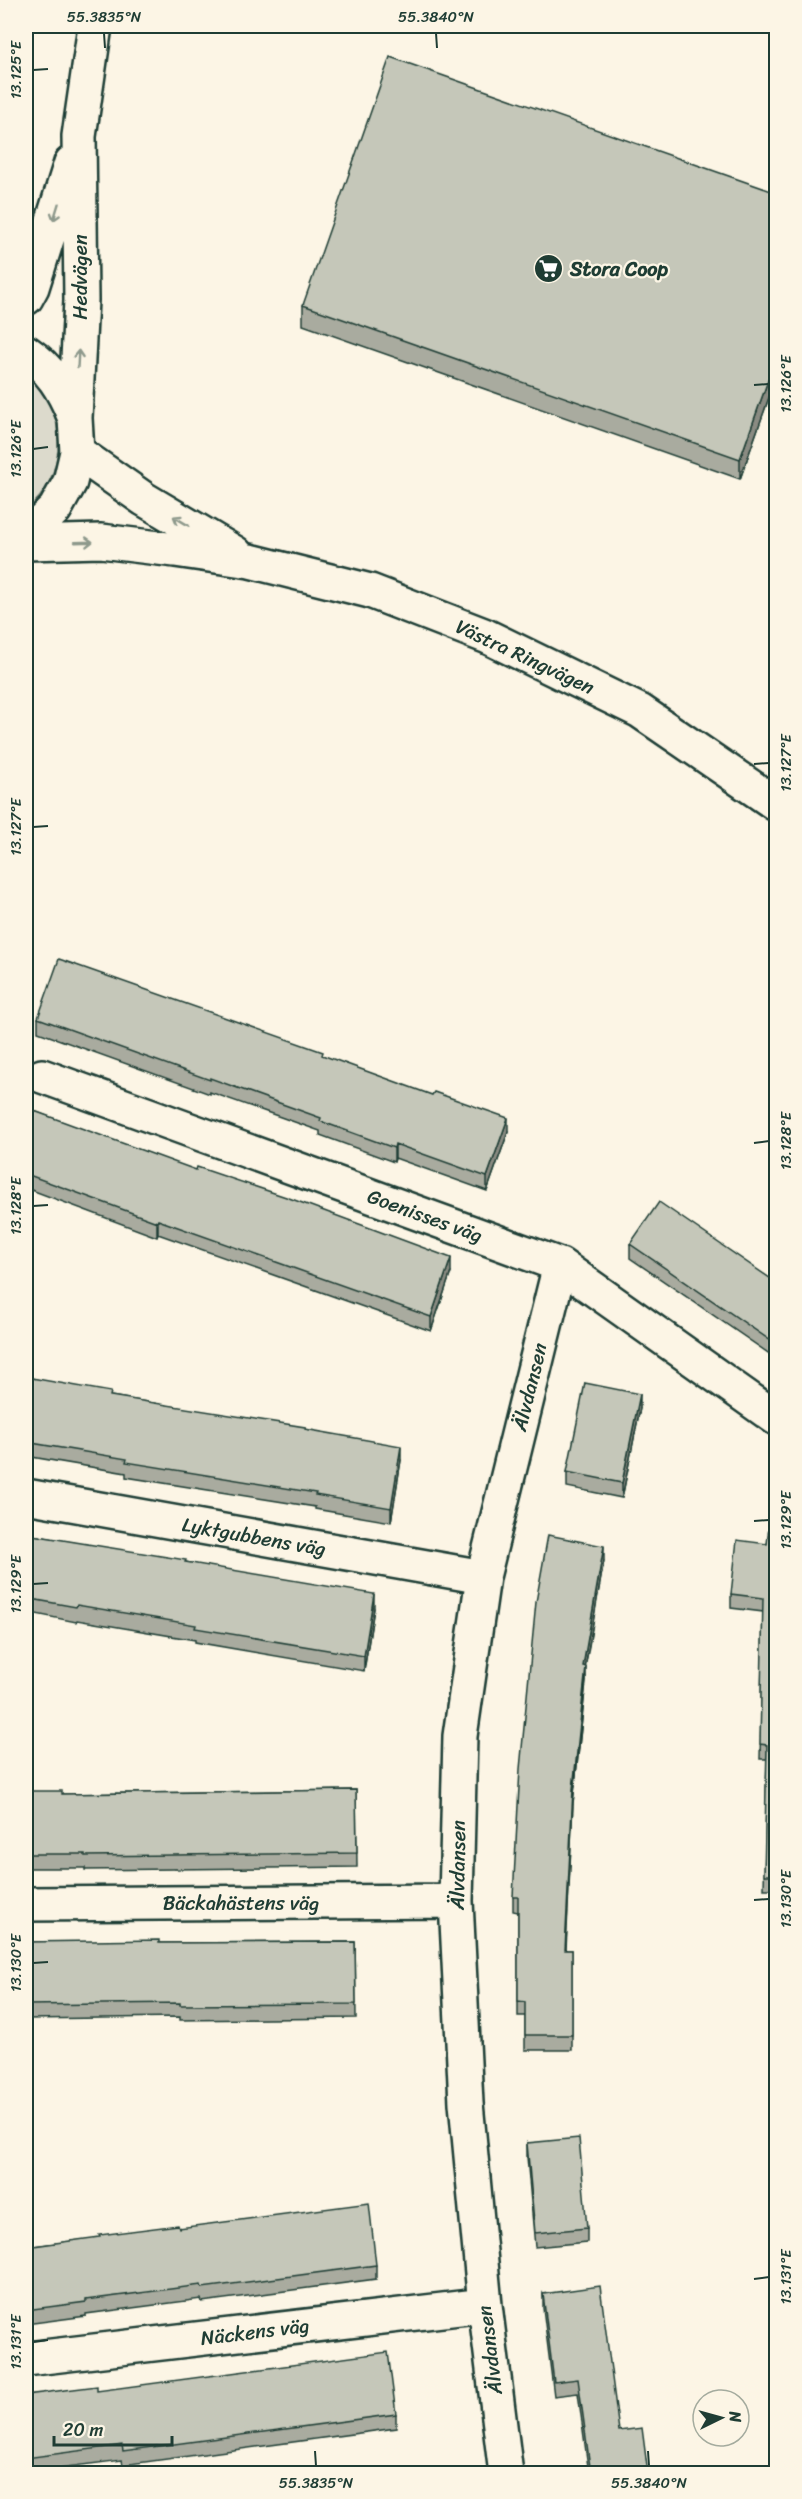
<svg xmlns="http://www.w3.org/2000/svg" width="802" height="2499" font-family="Sriracha,sans-serif">
  <style>
    .green { fill: #dcdacc; stroke: #7e8c80; stroke-width: 1.5 }
    .lines { fill: none; stroke-linecap: round; stroke-linejoin: round }
    .minor-casing { stroke: #1f3d34; stroke-width: 38 }
    .secondary-casing { stroke: #1f3d34; stroke-width: 38 }
    .minor { stroke: #fcf5e5; stroke-width: 33 }
    .secondary { stroke: #fcf5e5; stroke-width: 33 }
    .wall { fill: #a9ab9f; stroke: #1f3d34; stroke-width: 1.5 }
    .shaded-wall { fill: #8a8b82; stroke: #1f3d34; stroke-width: 1.5 }
    .building { fill: #c5c7b9; stroke: #1f3d34; stroke-width: 1.5 }
    .oneway { stroke: #8e998c }
    .ticks { fill: none; stroke: #1f3d34; stroke-width: 2 }
    .labels { text-anchor: middle; dominant-baseline: central; stroke-width: 4.5; stroke-linejoin: round; paint-order: stroke }
    .poi-label { font-size: 20px; font-weight: bold; fill: #1f3d34; stroke: #fcf5e5; text-anchor: start }
    .street-label { font-size: 20px; fill: #1f3d34; stroke: #fcf5e5 }
    .neatline { fill: none; stroke: #1f3d34; stroke-width: 2 }
    .ticks-label { font-size: 15px; text-anchor: middle; fill: #1f3d34 }
  </style>
  <rect width="100%" height="100%" fill="#fcf5e5"/>
  <filter id="ink" filterUnits="userSpaceOnUse"><feTurbulence type="fractalNoise" baseFrequency=".0167" numOctaves="2"/><feDisplacementMap in="SourceGraphic" scale="12" xChannelSelector="R" yChannelSelector="G"/><feConvolveMatrix kernelMatrix="1 2 1 2 8 2 1 2 1" color-interpolation-filters="sRGB"/></filter>
  <g filter="url(#ink)">
    <path class="green" d="M 26,373 C 69,405 69,478 26,510 Z"/>
    <g class="lines">
      <defs>
        <path id="minor" d="M 42,1076 L 560,1265 L 776,1418
          M 26,1496 L 483,1577
          M 26,1904 L 456,1901
          M 26,2359 L 485,2305
          M 506,2474 L 485,2305 L 466,2103 L 456,1901 L 460,1736 L 483,1577 L 560,1265"/>
        <path id="secondary" d="M 26,298 L 32,287 L 71,163
          M 26,352 C 51,369 63,389 74,416
          M 77,452 L 144,499 L 235,553
          M 26,534 L 33,530 L 55,509 L 70,482 L 77,452 L 75,418 L 81,300 L 79,136 L 95,26
          M 26,543 L 101,541 L 175,550 L 250,561 L 370,591 L 486,636 L 640,711 L 776,804"/>
      </defs>
      <use href="#minor" class="minor-casing"/>
      <use href="#secondary" class="secondary-casing"/>
      <use href="#minor" class="minor"/>
      <use href="#secondary" class="secondary"/>
    </g>
    <path class="wall" d="M 777,193 L 777,375 L 740,479 L 303,325 L 303,305 Z
      M 38,1018 L 323,1056 L 508,1132 L 487,1191 L 395,1158 L 394,1162 L 320,1135 L 320,1131 L 210,1092 L 210,1094 L 38,1032 Z
      M 26,1108 L 451,1272 L 431,1331 L 158,1234 L 157,1237 L 26,1188 Z
      M 630,1244 L 777,1283 L 777,1359 L 630,1258 Z
      M 26,1377 L 111,1396 L 305,1429 L 401,1460 L 391,1522 L 315,1509 L 315,1507 L 126,1477 L 126,1473 L 26,1456 Z
      M 640,1408 L 622,1498 L 567,1487 L 567,1472 Z
      M 777,1510 L 777,1889 L 764,1889 L 767,1759 L 760,1759 L 763,1612 L 731,1608 L 731,1594 L 767,1544 Z
      M 26,1534 L 186,1562 L 374,1608 L 364,1671 L 195,1642 L 195,1640 L 77,1620 L 76,1622 L 26,1612 Z
      M 604,1560 L 585,1666 L 586,1681 L 573,1803 L 566,1950 L 572,1950 L 572,2050 L 525,2050 L 525,2016 L 518,2016 L 518,1912 L 513,1911 L 513,1897 Z
      M 356,1790 L 357,1867 L 85,1870 L 85,1868 L 26,1868 L 26,1791 L 62,1794 Z
      M 26,1942 L 159,1943 L 355,1942 L 356,2018 L 180,2020 L 180,2017 L 26,2019 Z
      M 527,2143 L 587,2228 L 587,2242 L 535,2247 L 527,2157 Z
      M 179,2228 L 376,2265 L 376,2279 L 202,2302 L 201,2299 L 86,2314 L 86,2316 L 26,2324 L 26,2247 Z
      M 543,2294 L 619,2431 L 648,2474 L 589,2474 L 578,2393 L 554,2396 L 543,2308 Z
      M 97,2391 L 396,2414 L 396,2428 L 123,2465 L 122,2460 L 26,2472 L 26,2395 Z"/>
    <path class="shaded-wall" d="M 777,355 L 777,375 L 740,479 L 740,459 Z
      M 508,1118 L 508,1132 L 487,1191 L 487,1177 Z
      M 395,1144 L 395,1158 L 394,1162 L 394,1148 Z
      M 158,1220 L 158,1234 L 157,1237 L 157,1222 Z
      M 451,1258 L 451,1272 L 431,1331 L 431,1317 Z
      M 640,1394 L 640,1408 L 622,1498 L 622,1483 Z
      M 401,1446 L 401,1460 L 391,1522 L 391,1508 Z
      M 604,1546 L 604,1560 L 583,1680 L 583,1666 Z
      M 374,1594 L 374,1608 L 364,1671 L 364,1656 Z
      M 586,1667 L 586,1681 L 573,1803 L 565,1964 L 573,1789 Z"/>
    <path class="building" d="M 390,57 L 777,193 L 777,355 L 740,459 L 303,305 Z
      M 59,959 L 323,1052 L 322,1055 L 432,1095 L 434,1092 L 508,1118 L 487,1177 L 395,1144 L 394,1148 L 320,1121 L 321,1118 L 210,1078 L 210,1080 L 38,1018 Z
      M 26,1108 L 196,1170 L 197,1167 L 289,1198 L 451,1258 L 431,1317 L 158,1220 L 157,1222 L 26,1174 Z
      M 659,1202 L 777,1283 L 777,1345 L 630,1244 Z
      M 26,1377 L 111,1392 L 110,1396 L 305,1427 L 305,1429 L 401,1446 L 391,1508 L 315,1495 L 316,1493 L 126,1462 L 127,1459 L 26,1442 Z
      M 585,1383 L 640,1394 L 622,1483 L 567,1472 Z
      M 771,1510 L 777,1510 L 777,1875 L 764,1875 L 767,1745 L 760,1744 L 763,1598 L 731,1594 L 737,1540 L 767,1544 Z
      M 26,1534 L 186,1560 L 185,1562 L 374,1594 L 364,1656 L 195,1628 L 196,1625 L 77,1605 L 76,1607 L 26,1598 Z
      M 548,1535 L 604,1546 L 583,1666 L 586,1667 L 573,1789 L 565,1950 L 572,1950 L 572,2035 L 525,2035 L 525,2002 L 518,2001 L 518,1897 L 513,1897 L 520,1769 L 536,1602 Z
      M 356,1790 L 357,1853 L 85,1856 L 85,1854 L 26,1854 L 26,1791 L 62,1791 L 62,1794 Z
      M 159,1940 L 159,1943 L 355,1942 L 356,2004 L 180,2005 L 180,2003 L 26,2005 L 26,1942 Z
      M 579,2138 L 587,2228 L 535,2233 L 527,2143 Z
      M 369,2203 L 376,2265 L 202,2288 L 201,2285 L 86,2300 L 86,2302 L 26,2310 L 26,2247 L 100,2237 L 99,2235 L 178,2225 L 179,2228 Z
      M 600,2286 L 619,2431 L 642,2428 L 648,2474 L 591,2474 L 578,2379 L 554,2382 L 543,2294 Z
      M 388,2352 L 396,2414 L 123,2451 L 122,2445 L 26,2458 L 26,2395 L 97,2386 L 97,2391 Z"/>
    <defs><path id="oneway-shaft" d="M-6 0H5M1.5-3L5.5 0L1.5 3" fill="none" stroke-width="1.6" stroke-linecap="round" stroke-linejoin="round" transform="scale(1.5)"/></defs>
    <g class="oneway">
      <use href="#oneway-shaft" transform="translate(56 212) rotate(107)"/>
      <use href="#oneway-shaft" transform="translate(78 359) rotate(-87)"/>
      <use href="#oneway-shaft" transform="translate(181 521) rotate(-149)"/>
      <use href="#oneway-shaft" transform="translate(84 542) rotate(-2)"/>
    </g>
  </g>
  <path class="ticks" d="M 104,33 L 105,48M 436,33 L 437,48M 33,70 L 48,69M 754,385 L 769,384M 33,449 L 48,447M 754,764 L 769,763M 33,827 L 48,826M 754,1143 L 769,1141M 33,1206 L 48,1205M 754,1521 L 769,1520M 33,1584 L 48,1583M 754,1900 L 769,1899M 33,1963 L 48,1962M 754,2279 L 769,2277M 33,2342 L 48,2340M 315,2451 L 316,2466M 648,2451 L 649,2466"/>
  <defs>
    <symbol id="supermarket-disc" viewBox="-11 -11 22 22"><circle r="9.5" fill="#1f3d34" stroke="#fcf5e5"/><path d="M-6-5.5h2.5l.6 2H6L4.5 2H-2.5L-4.4-4H-6ZM-1.5 3.2a1.3 1.3 0 1 0 .1 0ZM3 3.2a1.3 1.3 0 1 0 .1 0Z" fill="#fff"/></symbol>
  </defs>
  <g fill-rule="evenodd">
    <use href="#supermarket-disc" x="532" y="252" width="33" height="33"/>
  </g>
  <g class="labels">
    <g class="poi-label">
      <text x="570" y="269">Stora Coop</text>
    </g>
    <g class="street-label">
      <text transform="translate(80 277) rotate(-90)">Hedvägen</text>
      <text transform="translate(525 657) rotate(25)">Västra Ringvägen</text>
      <text transform="translate(425 1216) rotate(20)">Goenisses väg</text>
      <text transform="translate(530 1387) rotate(-76)">Älvdansen</text>
      <text transform="translate(254 1537) rotate(10)">Lyktgubbens väg</text>
      <text transform="translate(458 1865) rotate(-89)">Älvdansen</text>
      <text x="241" y="1903">Bäckahästens väg</text>
      <text transform="translate(255 2332) rotate(-7)">Näckens väg</text>
      <text transform="translate(490 2350) rotate(-97)">Älvdansen</text>
    </g>
  </g>
  <rect width="802" height="2499" fill="none" stroke="#fcf5e5" stroke-width="66"/>
  <g transform="translate(721 2418) rotate(85)"><circle r="28" fill="#fcf5e5" stroke="#a4ab9e" stroke-width="1.5"/>
  <path d="M0-4.5L10 22L0 15L-10 22Z" fill="#1f3d34"/>
  <text y="-9" font-size="16" font-weight="bold" text-anchor="middle" fill="#1f3d34">N</text>
  </g>
  <path d="M54 2436v9h118v-9" fill="none" stroke="#1f3d34" stroke-width="3"/>
  <text x="63" y="2436" font-size="18" fill="#1f3d34" stroke="#fcf5e5" stroke-width="4.5" paint-order="stroke">20 m</text>
  <rect x="33" y="33" width="736" height="2433" class="neatline"/>
  <g class="ticks-label">
    <text x="104" y="22">55.3835°N</text>
    <text x="436" y="22">55.3840°N</text>
    <text transform="translate(16 70) rotate(-90)" y="5">13.125°E</text>
    <text transform="translate(786 384) rotate(-90)" y="5">13.126°E</text>
    <text transform="translate(16 449) rotate(-90)" y="5">13.126°E</text>
    <text transform="translate(786 763) rotate(-90)" y="5">13.127°E</text>
    <text transform="translate(16 827) rotate(-90)" y="5">13.127°E</text>
    <text transform="translate(786 1141) rotate(-90)" y="5">13.128°E</text>
    <text transform="translate(16 1206) rotate(-90)" y="5">13.128°E</text>
    <text transform="translate(786 1520) rotate(-90)" y="5">13.129°E</text>
    <text transform="translate(16 1584) rotate(-90)" y="5">13.129°E</text>
    <text transform="translate(786 1899) rotate(-90)" y="5">13.130°E</text>
    <text transform="translate(16 1963) rotate(-90)" y="5">13.130°E</text>
    <text transform="translate(786 2277) rotate(-90)" y="5">13.131°E</text>
    <text transform="translate(16 2342) rotate(-90)" y="5">13.131°E</text>
    <text x="316" y="2488">55.3835°N</text>
    <text x="649" y="2488">55.3840°N</text>
  </g>
</svg>
